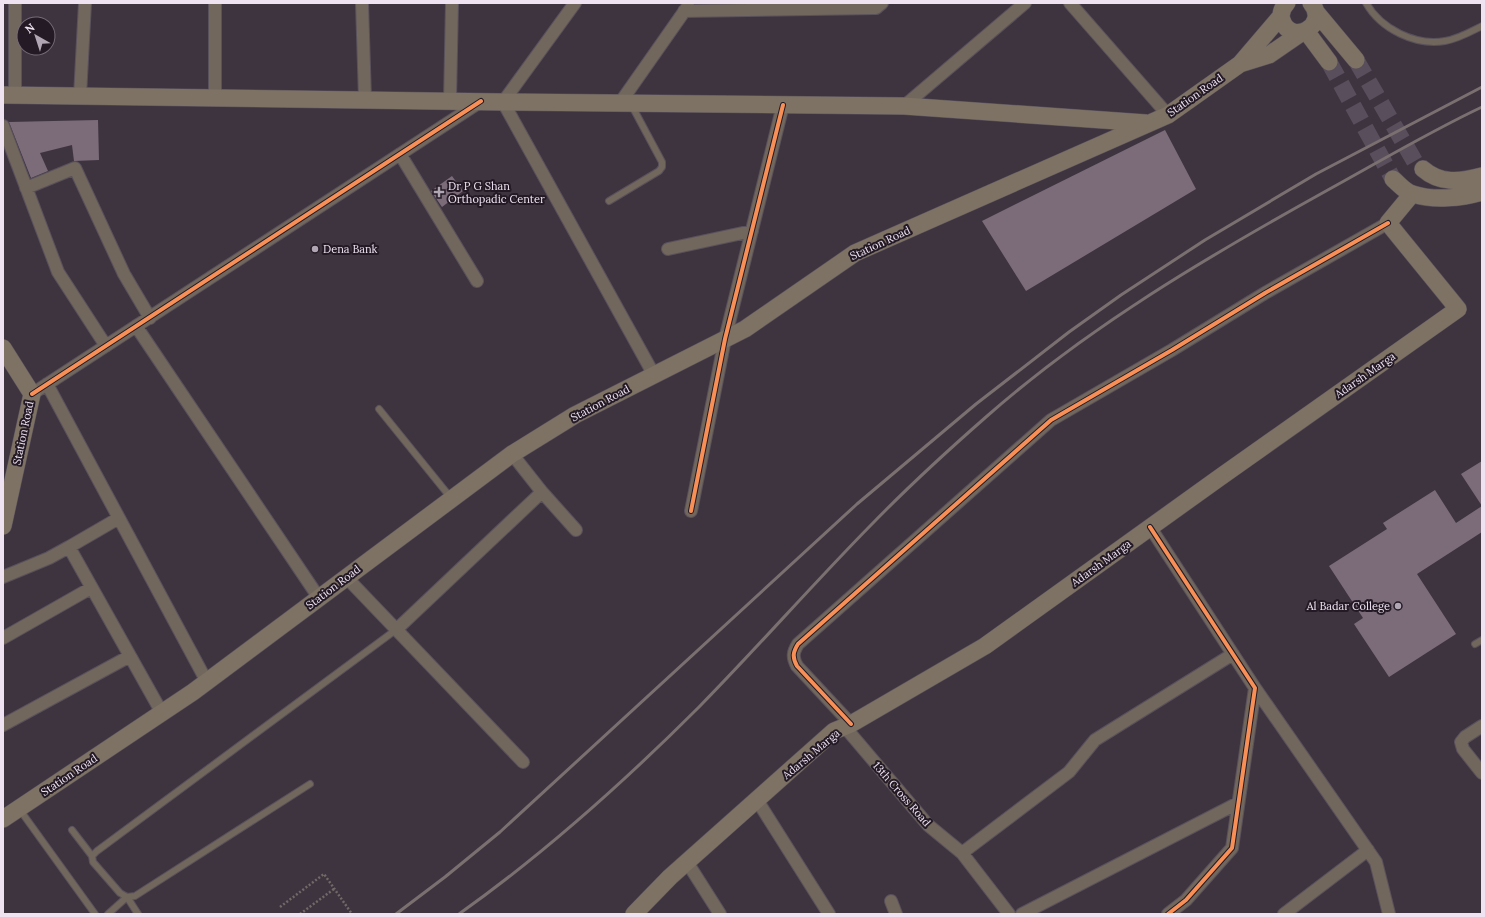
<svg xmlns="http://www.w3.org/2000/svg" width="1485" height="917" font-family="Lora,serif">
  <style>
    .building { fill: #7c6c7a }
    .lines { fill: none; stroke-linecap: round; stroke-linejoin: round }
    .secondary-tunnel { stroke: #594e5b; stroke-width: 17; stroke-dasharray: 17 8; stroke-linecap: butt }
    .lane-casing { stroke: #59515c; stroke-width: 8 }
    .street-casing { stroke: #59515c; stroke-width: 14 }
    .secondary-casing { stroke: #59515c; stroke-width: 18 }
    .path { stroke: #716965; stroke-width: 2.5; stroke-dasharray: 2 2; stroke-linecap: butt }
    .lane { stroke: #71675c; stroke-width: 6 }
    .street { stroke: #71675c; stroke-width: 12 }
    .secondary { stroke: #7d7264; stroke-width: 17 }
    .rail { stroke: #7a7070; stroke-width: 3 }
    .cycleway-casing { stroke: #231a25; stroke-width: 6 }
    .cycleway { stroke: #f78f57; stroke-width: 4 }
    .poi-dot { fill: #b1a6b4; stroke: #231a25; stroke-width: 1.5 }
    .labels { text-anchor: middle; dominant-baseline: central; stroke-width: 4; stroke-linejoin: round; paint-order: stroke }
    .street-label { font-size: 11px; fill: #efe3f2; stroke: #231a25 }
    .poi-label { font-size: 11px; fill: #efe3f2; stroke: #231a25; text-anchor: start }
  </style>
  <rect width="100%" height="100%" fill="#3e3440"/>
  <path class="building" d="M 98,120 L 99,160 L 74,161 L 72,145 L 40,153 L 48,171 L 31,178 L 9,122 Z
    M 1165,130 L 1196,189 L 1026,291 L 982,221 Z
    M 452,176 L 463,191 L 442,207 L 431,191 Z
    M 1482,461 L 1482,532 L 1417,574 L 1456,634 L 1389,677 L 1354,624 L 1363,618 L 1329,566 L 1387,529 L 1383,523 L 1435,490 L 1456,523 L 1482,506 L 1461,474 Z"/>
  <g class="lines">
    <path class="secondary-tunnel" d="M 1356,60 L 1415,162 L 1423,169
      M 1329,62 L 1393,179"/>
    <defs>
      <path id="lane" d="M 1366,3 C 1381,29 1415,46 1445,41 C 1458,39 1470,32 1482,26
        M 609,201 L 659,171 L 662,167 L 662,162 L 632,106
        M 379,409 L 451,498
        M 1475,644 L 1482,640
        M 20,810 L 95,914
        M 72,830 L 92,856 L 93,862 L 120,893 L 127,897 L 135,896 L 310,784
        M 92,856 L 97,851 L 397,629
        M 108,914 L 127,897 L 138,914"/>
      <path id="street" d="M 15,3 L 15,95
        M 362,3 L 365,99
        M 575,3 L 503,102 L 654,375
        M 1070,3 L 1168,115
        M 684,11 L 876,8 L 882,3
        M 80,96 L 85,3
        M 215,98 L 215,3
        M 450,100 L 452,3
        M 620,103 L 688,6
        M 904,106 L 1025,3
        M 3,126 L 58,272 L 106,346
        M 400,154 L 477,281
        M 26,188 L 75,168 L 124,274 L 150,318
        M 668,249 L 752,231
        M 136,326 L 319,598
        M 47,384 L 207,682
        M 32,394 L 480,102
        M 542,492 L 576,530
        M 691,511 L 725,339 L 783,105
        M 1150,527 L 1255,688 L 1232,848 L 1186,900 L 1168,914
        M 69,547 L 119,518
        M 3,577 L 49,558 L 69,547 L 162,713
        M 346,577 L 523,762
        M 397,629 L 542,492 L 512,454
        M 3,638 L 91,588
        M 1255,688 L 1376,862 L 1389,914
        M 851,724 L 797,666 C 792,657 793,652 798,644 L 1051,420 L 1172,350 L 1265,293 L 1388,223
        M 3,725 L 130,656
        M 844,726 L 928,825 L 962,853 L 1009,914
        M 1482,726 L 1465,737 L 1461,742 L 1463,749 L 1482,773
        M 757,800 L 829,914
        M 962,853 L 1069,772 L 1095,740 L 1233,654
        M 687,862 L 720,914
        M 891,901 L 896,914
        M 1022,914 L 1238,803
        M 1284,914 L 1368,850"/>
      <path id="secondary" d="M 1287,3 C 1282,8 1280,14 1282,20 C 1291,47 1330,25 1311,3
        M 1316,12 L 1356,60
        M 1306,31 L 1329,62
        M 1240,64 L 1269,55 L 1301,33
        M 3,95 L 503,102 L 904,106 L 1146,123
        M 1423,169 C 1440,184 1460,182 1482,176
        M 1393,179 C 1399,184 1405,192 1413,194 C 1434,201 1461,198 1482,192
        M 3,348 L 32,394 L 3,526
        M 3,819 L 193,692 L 512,454 L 575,415 L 745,329 L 855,253 L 1168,115 L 1240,64 L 1281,16
        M 634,914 L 670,877 L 834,731 L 851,724 L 985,646 L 1219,478 L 1458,309 L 1388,223 L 1412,194"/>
    </defs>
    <use href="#lane" class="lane-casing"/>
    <use href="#street" class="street-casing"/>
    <use href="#secondary" class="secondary-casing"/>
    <path class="path" d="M 280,907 L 324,874 L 352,914
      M 300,914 L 334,889"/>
    <use href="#lane" class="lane"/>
    <use href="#street" class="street"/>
    <use href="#secondary" class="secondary"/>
    <path class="rail" d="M 396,914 L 445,877 L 500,832 L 857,504 L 976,404 L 1069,332 L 1121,295 L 1205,240 L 1316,174 L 1482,87
      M 459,914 C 545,853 624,782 699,707 C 757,648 812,585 871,525 C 907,488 946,452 986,417 C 1088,327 1207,257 1326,191 C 1377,163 1429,132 1482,107"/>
    <defs>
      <path id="cycleway" d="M 32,394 L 481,101
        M 691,511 L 725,339 L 783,105
        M 1150,527 L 1255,688 L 1232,848 L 1186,900 L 1168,914
        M 851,724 L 797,666 C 792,657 793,652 798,644 L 1051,420 L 1172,350 L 1265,293 L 1388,223"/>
    </defs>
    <use href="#cycleway" class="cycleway-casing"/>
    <use href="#cycleway" class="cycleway"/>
  </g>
  <g class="poi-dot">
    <path d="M437 186h4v4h4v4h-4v4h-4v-4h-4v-4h4z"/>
    <circle cx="315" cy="249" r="4"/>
    <circle cx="1398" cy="606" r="4"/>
  </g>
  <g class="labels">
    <g class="street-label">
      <text transform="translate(1195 95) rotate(-35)">Station Road</text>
      <text transform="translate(880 243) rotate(-25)">Station Road</text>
      <text transform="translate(1365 375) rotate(-35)">Adarsh Marga</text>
      <text transform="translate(600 403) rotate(-28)">Station Road</text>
      <text transform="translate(23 433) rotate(-78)">Station Road</text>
      <text transform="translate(1101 563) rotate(-36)">Adarsh Marga</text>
      <text transform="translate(333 587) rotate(-37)">Station Road</text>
      <text transform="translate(811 754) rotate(-40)">Adarsh Marga</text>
      <text transform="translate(69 775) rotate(-34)">Station Road</text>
      <text transform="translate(902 794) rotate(49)">13th Cross Road</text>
    </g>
    <g class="poi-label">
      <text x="448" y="186">Dr P G Shan<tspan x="448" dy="13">Orthopadic Center</tspan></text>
      <text x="323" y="249">Dena Bank</text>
      <text x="1390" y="606" text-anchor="end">Al Badar College</text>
    </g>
  </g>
  <rect width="1485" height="917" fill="none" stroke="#efe3f2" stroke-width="8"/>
  <g transform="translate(36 36) rotate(321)"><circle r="19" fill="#231a25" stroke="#756a77"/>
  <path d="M0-3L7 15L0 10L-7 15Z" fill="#b1a6b4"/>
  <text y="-6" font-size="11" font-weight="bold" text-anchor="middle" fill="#efe3f2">N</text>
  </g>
</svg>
